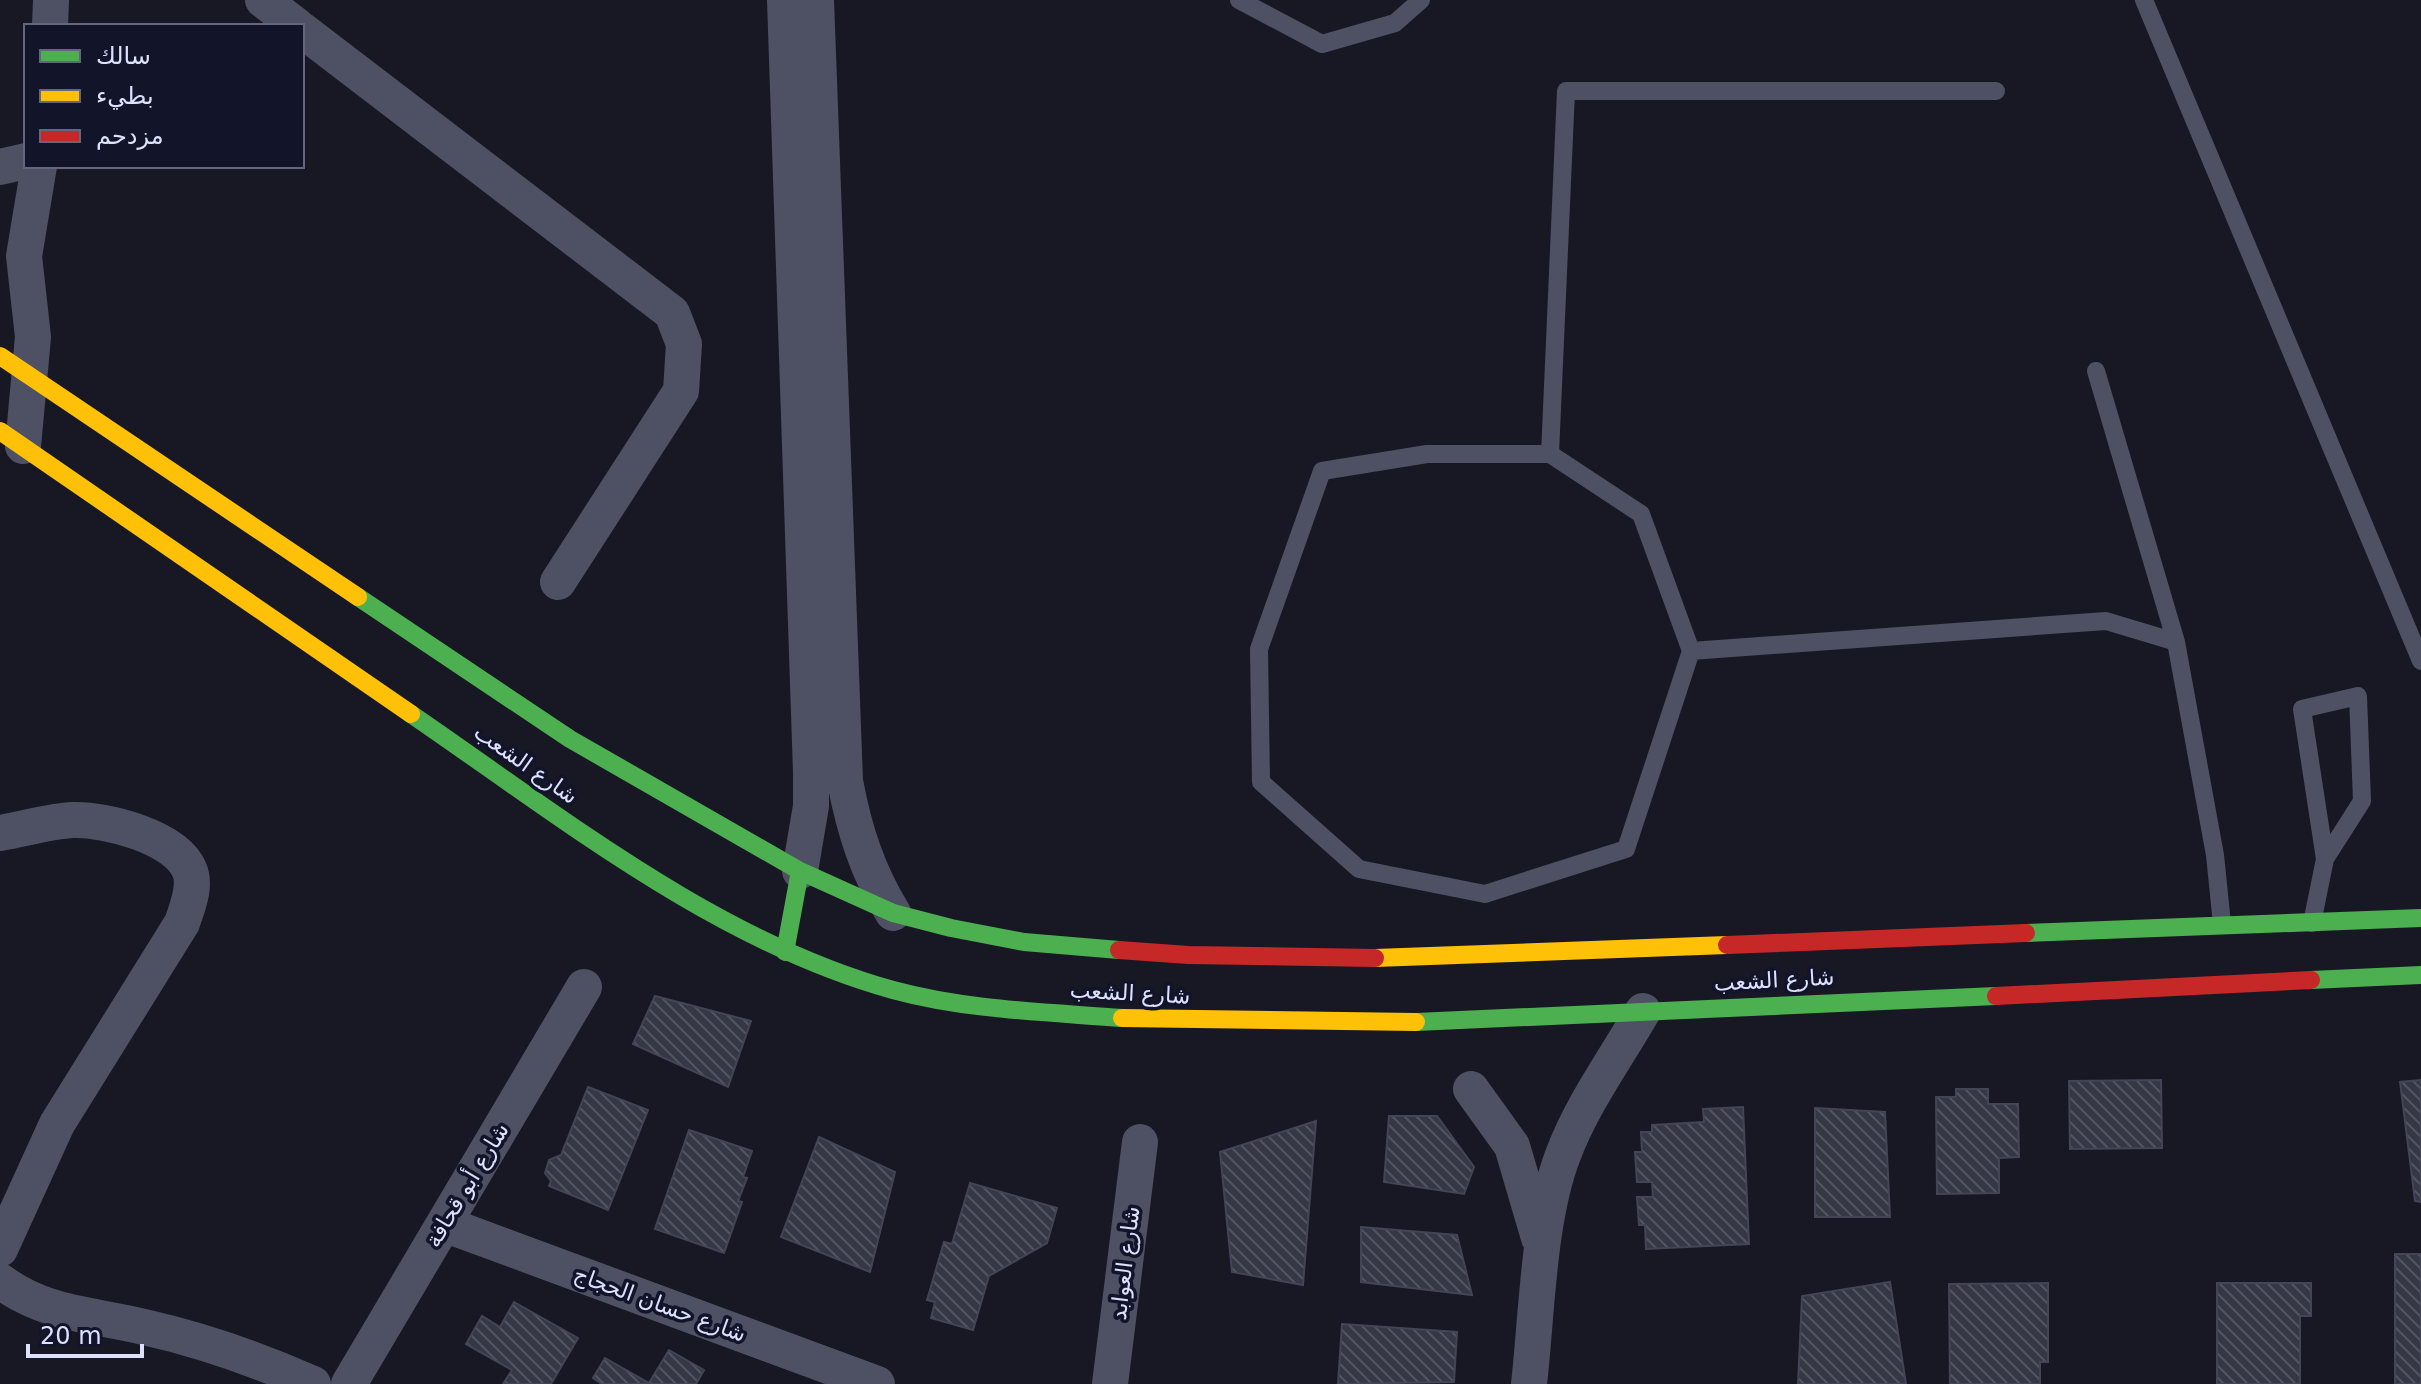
<svg xmlns="http://www.w3.org/2000/svg" width="2421" height="1384" font-family="'DejaVu Sans',Cairo,sans-serif">
  <style>
    .building { fill: url(#building-back-hatch); stroke: #434456; stroke-width: 2 }
    .lines { fill: none; stroke-linecap: round; stroke-linejoin: round }
    .lane { stroke: #4e5164; stroke-width: 18 }
    .street { stroke: #4e5164; stroke-width: 36 }
    .fast { stroke: #4caf50; stroke-width: 18 }
    .slow { stroke: #ffc107; stroke-width: 18 }
    .jam { stroke: #c62828; stroke-width: 18 }
    .labels { text-anchor: middle; dominant-baseline: central; stroke-width: 7; stroke-linejoin: round; paint-order: stroke }
    .street-label { font-size: 22px; fill: #dde1fd; stroke: #12142a }
  </style>
  <defs>
    <pattern id="building-back-hatch" width="6" height="6" patternUnits="userSpaceOnUse" patternTransform="scale(2)"><rect width="6" height="6" fill="#363745"/><path d="M-1 5l2 2M0 0l6 6M5-1l2 2" fill="none" stroke="#535461"/></pattern>
  </defs>
  <rect width="100%" height="100%" fill="#181824"/>
  <path class="building" d="M 655,996 L 751,1021 L 728,1087 L 633,1044 Z
    M 2161,1080 L 2162,1148 L 2070,1149 L 2069,1081 Z
    M 2421,1080 L 2421,1202 L 2415,1201 L 2400,1082 Z
    M 588,1087 L 648,1110 L 608,1210 L 549,1186 L 551,1181 L 545,1173 L 549,1160 L 561,1155 Z
    M 1956,1089 L 1988,1089 L 1988,1104 L 2018,1104 L 2019,1157 L 1999,1158 L 1999,1193 L 1937,1194 L 1936,1097 L 1956,1097 Z
    M 1743,1107 L 1749,1244 L 1646,1249 L 1645,1225 L 1639,1225 L 1637,1197 L 1653,1197 L 1652,1182 L 1637,1182 L 1635,1152 L 1642,1152 L 1641,1132 L 1652,1132 L 1652,1125 L 1704,1122 L 1703,1109 Z
    M 1815,1108 L 1885,1112 L 1890,1217 L 1815,1217 Z
    M 1389,1116 L 1437,1116 L 1474,1167 L 1464,1194 L 1384,1182 Z
    M 1316,1121 L 1303,1285 L 1232,1272 L 1220,1152 Z
    M 689,1130 L 752,1151 L 743,1177 L 747,1178 L 738,1201 L 742,1202 L 724,1253 L 655,1229 Z
    M 819,1137 L 895,1172 L 870,1272 L 781,1237 Z
    M 970,1183 L 1057,1208 L 1047,1243 L 989,1276 L 973,1330 L 931,1318 L 935,1302 L 927,1300 L 944,1242 L 952,1244 Z
    M 1361,1227 L 1457,1235 L 1472,1295 L 1361,1282 Z
    M 2395,1254 L 2421,1254 L 2421,1384 L 2395,1384 Z
    M 1890,1282 L 1906,1384 L 1798,1384 L 1802,1296 Z
    M 2048,1283 L 2048,1362 L 2040,1362 L 2040,1384 L 1950,1384 L 1949,1284 Z
    M 2217,1283 L 2311,1283 L 2311,1316 L 2300,1316 L 2300,1384 L 2217,1384 Z
    M 514,1302 L 578,1338 L 551,1384 L 503,1384 L 512,1370 L 466,1344 L 482,1316 L 500,1327 Z
    M 1342,1324 L 1457,1332 L 1454,1382 L 1338,1384 Z
    M 669,1350 L 704,1370 L 696,1384 L 602,1384 L 593,1378 L 605,1358 L 649,1383 Z"/>
  <g class="lines">
    <path class="lane" d="M 1239,0 L 1322,44 L 1395,23 L 1421,0
      M 2144,0 L 2421,661
      M 2096,371 L 2176,642
      M 1550,454 L 1566,91 L 1996,91
      M 1691,651 L 1626,849 L 1485,894 L 1359,869 L 1261,782 L 1259,649 L 1322,471 L 1427,454 L 1550,454 L 1641,514 L 1691,651 L 2106,621 L 2176,642 L 2215,855 L 2222,924
      M 2312,923 L 2325,859 L 2362,801 L 2358,696 L 2302,709 L 2325,859"/>
    <path class="street" d="M 263,0 L 297,26
      M 785,0 L 811,772 L 811,806 L 800,871
      M 816,0 L 845,781 C 854,829 867,871 893,913
      M 50,26 L 51,0
      M 302,30 L 672,313 L 684,344 L 681,391 L 558,582
      M 0,167 L 26,161
      M 23,446 L 33,337 L 24,256 L 39,166
      M 0,833 C 24,829 50,821 73,820 C 106,819 175,837 189,869 C 197,885 187,908 182,923 L 57,1124 L 0,1249
      M 1471,1089 L 1512,1146 L 1539,1238
      M 444,1224 L 877,1384
      M 0,1281 C 46,1315 91,1314 144,1327 C 202,1340 259,1360 313,1384
      M 349,1384 L 584,987
      M 1110,1384 L 1140,1142
      M 1529,1384 C 1537,1314 1538,1220 1563,1155 C 1582,1104 1616,1058 1643,1011"/>
    <path class="fast" d="M 358,597 L 570,739 L 800,871 L 893,913 L 951,928 L 1024,942 L 1119,950
      M 411,714 C 560,816 716,941 893,990 C 966,1010 1046,1012 1122,1018
      M 2026,933 L 2421,918
      M 785,952 L 800,871
      M 2311,980 L 2421,975
      M 1416,1022 L 1996,996"/>
    <path class="slow" d="M 0,356 L 358,597
      M 0,431 L 411,714
      M 1375,958 L 1727,945
      M 1122,1018 L 1416,1022"/>
    <path class="jam" d="M 1727,945 L 2026,933
      M 1119,950 L 1188,955 L 1375,958
      M 1996,996 L 2311,980"/>
  </g>
  <g class="labels">
    <g class="street-label">
      <text transform="translate(526 764) rotate(35)">شارع الشعب</text>
      <text transform="translate(1774 980) rotate(-3)">شارع الشعب</text>
      <text transform="translate(1130 993) rotate(3)">شارع الشعب</text>
      <text transform="translate(467 1185) rotate(-59)">شارع أبو قحافة</text>
      <text transform="translate(1125 1263) rotate(-83)">شارع العوابد</text>
      <text transform="translate(660 1304) rotate(20)">شارع حسان الحجاج</text>
    </g>
  </g>
  <rect x="24" y="24" width="280" height="144" fill="#12142a" stroke="#63667e" stroke-width="2"/>
  <rect x="40" y="50" width="40" height="12" fill="#4caf50" stroke="#63667e" stroke-width="2"/>
  <text x="96" y="64" font-size="24" fill="#dde1fd">سالك</text>
  <rect x="40" y="90" width="40" height="12" fill="#ffc107" stroke="#63667e" stroke-width="2"/>
  <text x="96" y="104" font-size="24" fill="#dde1fd">بطيء</text>
  <rect x="40" y="130" width="40" height="12" fill="#c62828" stroke="#63667e" stroke-width="2"/>
  <text x="96" y="144" font-size="24" fill="#dde1fd">مزدحم</text>
  <path d="M28 1344v12h114v-12" fill="none" stroke="#dde1fd" stroke-width="4"/>
  <text x="40" y="1344" font-size="24" fill="#dde1fd" stroke="#12142a" stroke-width="6" paint-order="stroke">20 m</text>
</svg>
